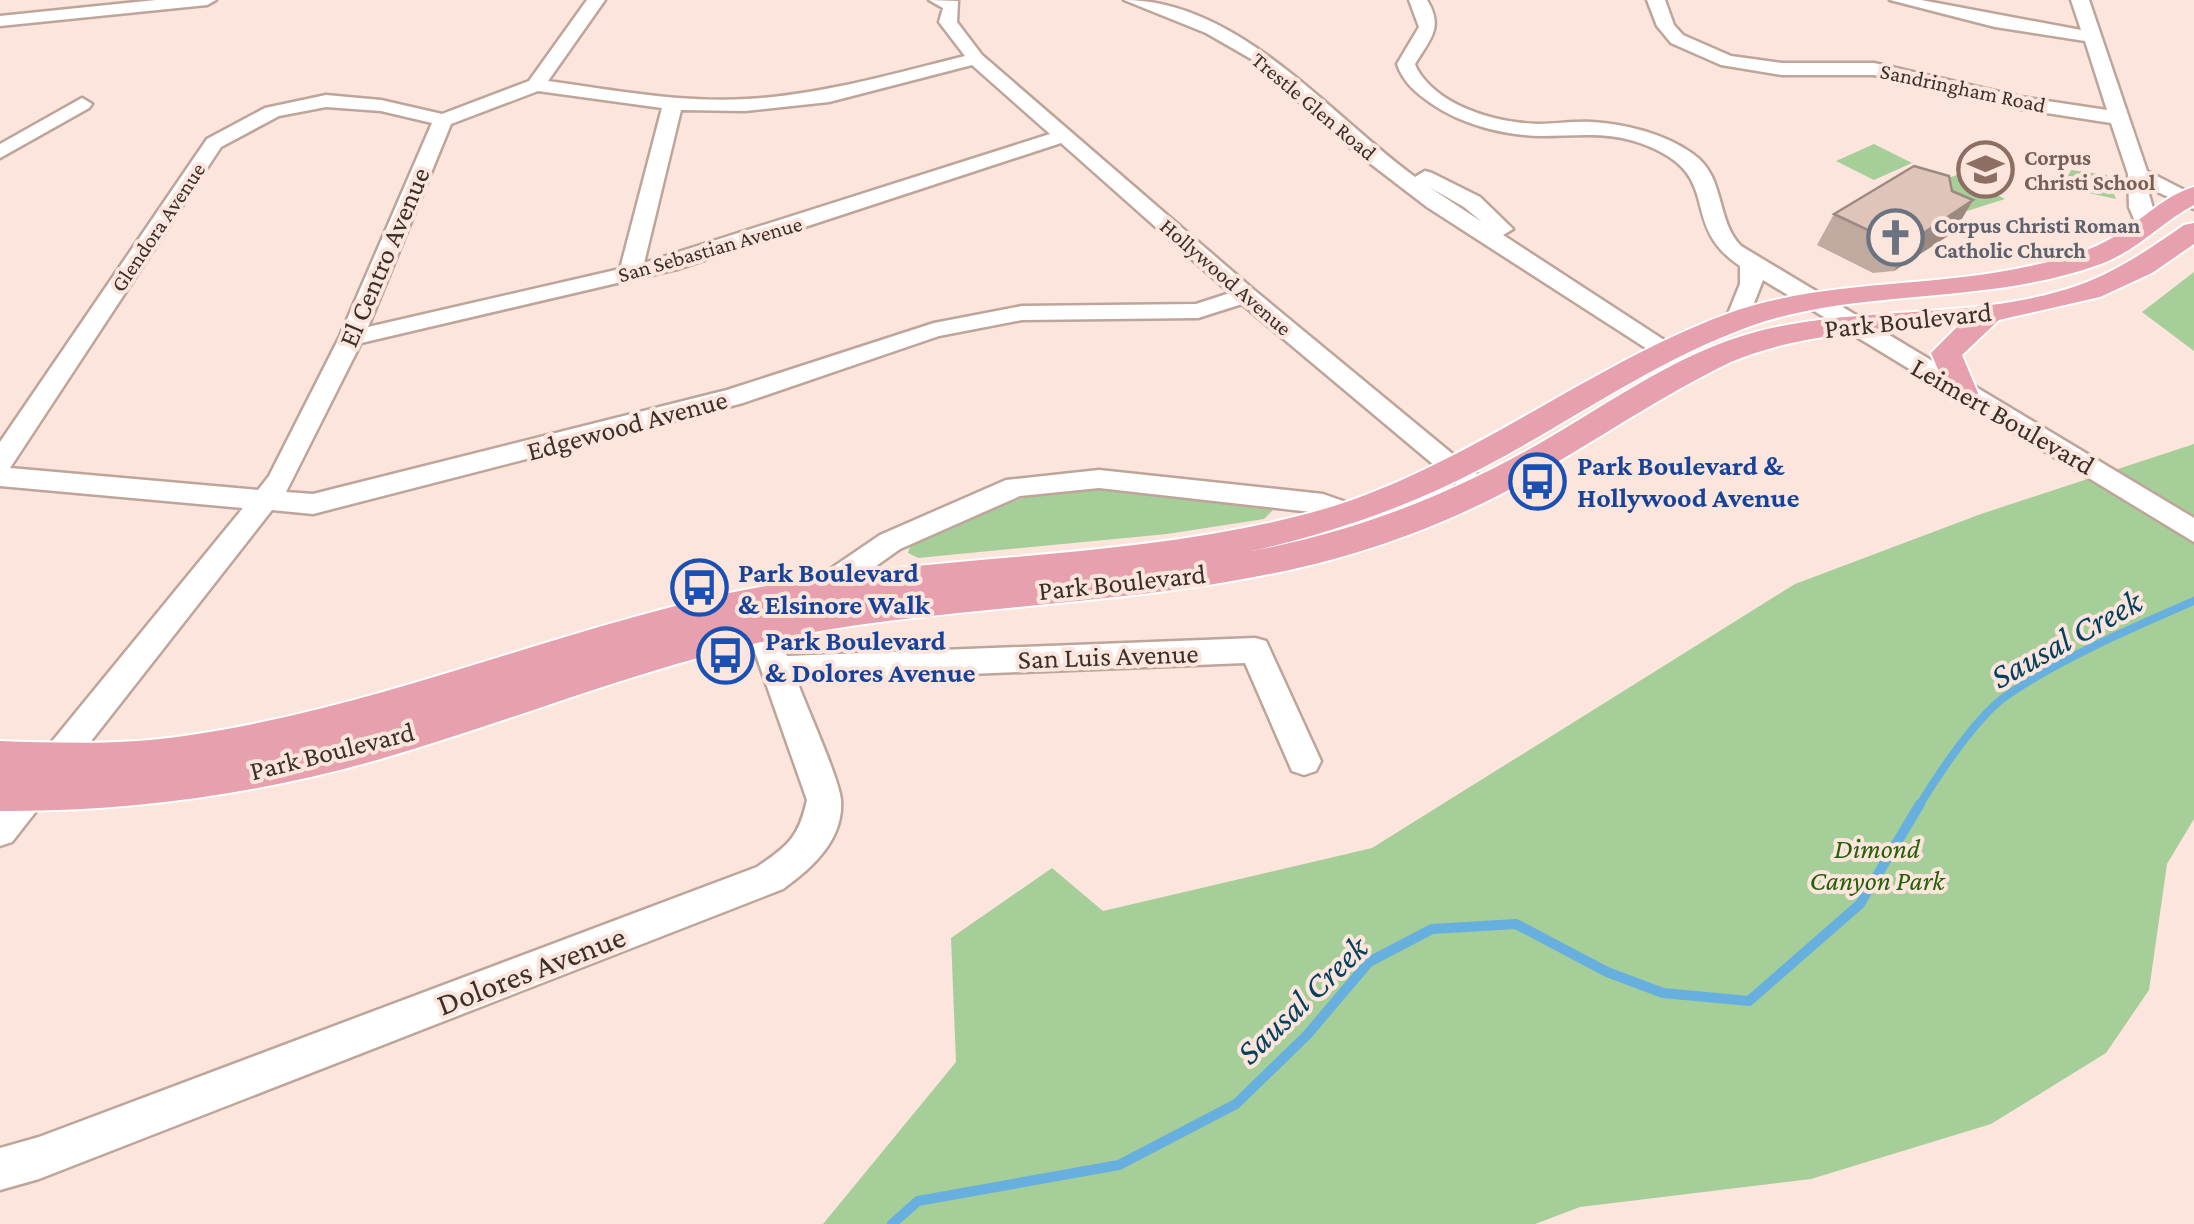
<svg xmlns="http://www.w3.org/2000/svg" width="2194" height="1224" font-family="'Crimson Pro',serif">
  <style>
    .green { fill: #a6ce99 }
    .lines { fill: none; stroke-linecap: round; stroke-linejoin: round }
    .stream-far1 { stroke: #66afde; stroke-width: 8 }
    .stream { stroke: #66afde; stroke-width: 10 }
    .minor-casing { stroke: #bea499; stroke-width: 5 }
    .major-casing { stroke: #fff; stroke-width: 4 }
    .minor { fill: #fff; fill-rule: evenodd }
    .major { fill: #e7a0ad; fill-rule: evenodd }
    .wall { fill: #c0a99f }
    .shaded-wall { fill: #9c8a82 }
    .building { fill: #dfc5b9; stroke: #9c8a82; stroke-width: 2.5 }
    .labels { text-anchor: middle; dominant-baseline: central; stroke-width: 8; stroke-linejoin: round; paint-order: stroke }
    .far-street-label { font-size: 22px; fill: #3a302b; stroke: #fce5dc }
    .far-education-label { font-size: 22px; font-weight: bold; fill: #785e54; stroke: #fce5dc; text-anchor: start }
    .far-worship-label { font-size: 22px; font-weight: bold; fill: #5b616d; stroke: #fce5dc; text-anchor: start }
    .street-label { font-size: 28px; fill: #3a302b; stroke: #fce5dc }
    .transit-label { font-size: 28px; font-weight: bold; fill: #164399; stroke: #fce5dc; text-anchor: start }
    .park-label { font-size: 28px; font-style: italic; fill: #256006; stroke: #fce5dc }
    .near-street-label { font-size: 32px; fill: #3a302b; stroke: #fce5dc }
    .near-water-label { font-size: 35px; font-style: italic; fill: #034160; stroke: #fce5dc }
  </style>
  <rect width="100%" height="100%" fill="#fce5dc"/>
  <path class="green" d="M 1874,144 L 1912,163 L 1874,180 L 1836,161 Z
    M 2071,170 L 2107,175 L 2116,199 L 2070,189 L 2064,184 Z
    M 1960,174 L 2005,199 L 1967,211 L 1924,186 Z
    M 2194,272 L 2194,351 L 2142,312 Z
    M 2194,444 L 2194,819 L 2167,864 L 2149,990 L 2106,1053 L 1991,1124 L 1811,1179 L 1580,1207 L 1535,1224 L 823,1224 L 956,1062 L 951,938 L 1052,868 L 1103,911 L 1372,848 L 1795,584 L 1981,514 Z
    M 1091,486 L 1269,505 L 1273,510 L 1264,519 L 1167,534 L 918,558 L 908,553 L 911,543 C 972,517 1023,490 1091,486 Z"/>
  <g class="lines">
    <path class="stream-far1" d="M 1919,806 C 1937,776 1977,716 2006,696 C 2061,658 2132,628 2194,601"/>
    <path class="stream" d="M 892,1224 L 918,1201 L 1119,1165 L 1236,1104 L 1307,1035 L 1369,962 L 1432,929 L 1516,924 L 1607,972 L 1663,993 L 1749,1001 L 1860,904 L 1920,804"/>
    <defs>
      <path id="minor" d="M 156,0 L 216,0 L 207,5 L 0,26 L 0,16 Z
        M 587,0 L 605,0 L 548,81 C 614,90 680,103 747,99 C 821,95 892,74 965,56 L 939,22 L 943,8 L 929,0 L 958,1 L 957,22 L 982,55 L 1254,290 L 1495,489 L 1491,496 L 1471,496 L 1242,304 L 1198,318 L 1022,320 L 939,336 L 743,403 L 313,514 L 272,510 L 12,842 L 0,846 L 0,805 L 243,508 L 0,486 L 0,442 L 207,139 L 265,108 L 326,95 L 381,100 L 442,114 L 529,81 ZM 972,65 L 1050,134 L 644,263 L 681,110 L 745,111 L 829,102 ZM 538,91 L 662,108 L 620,269 L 368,327 L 451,124 ZM 326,107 L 381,111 L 432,123 L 339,338 L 269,476 L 258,490 L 10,468 L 221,147 L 279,116 ZM 1061,143 L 1230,293 L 1196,304 L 1022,306 L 934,323 L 727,390 L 313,494 L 286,492 L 361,343 L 677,269 Z
        M 1124,0 C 1238,0 1329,114 1415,177 L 1425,171 L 1432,173 L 1480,197 L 1513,229 L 1503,235 L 1707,368 L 1695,376 L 1686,374 L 1427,207 L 1354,151 L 1253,60 L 1206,33 ZM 1429,187 L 1464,207 L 1482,222 Z
        M 1409,0 L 1427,0 C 1444,28 1430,39 1415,64 L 1417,69 C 1439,107 1497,123 1538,124 C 1556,124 1574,121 1592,122 C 1626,124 1665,134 1693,154 C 1726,177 1715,219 1741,246 L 2194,518 L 2194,542 L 1763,280 L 1745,326 L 1729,326 L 1725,321 L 1740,284 L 1740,266 C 1675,222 1728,174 1640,143 C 1606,131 1576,136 1541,136 C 1503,135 1463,125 1432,104 C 1416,93 1403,82 1397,64 L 1419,27 Z
        M 1647,0 L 1665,0 L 1674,25 L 1683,35 L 1731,56 L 1782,63 L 1874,63 L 2021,97 L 2107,110 L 2085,41 L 1995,27 L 1890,0 L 1921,0 L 2081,30 L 2071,0 L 2089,0 L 2147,171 L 2194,195 L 2194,209 L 2147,187 L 2158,226 L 2147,233 L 2139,231 L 2129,207 L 2128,174 L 2111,123 L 2021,109 L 1874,75 L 1782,75 L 1721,65 L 1671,43 L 1657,26 Z
        M 82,98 L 92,104 L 89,108 L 0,158 L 0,144 Z
        M 1099,470 L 1323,494 L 1360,507 L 1364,514 L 1360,521 L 1350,524 L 1320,513 L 1099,488 L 1020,496 L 900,549 L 834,596 L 824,599 L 814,596 L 809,588 L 814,580 L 880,535 L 1006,480 Z
        M 753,593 L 764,596 L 768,604 L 787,656 L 1255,638 L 1266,641 L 1321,761 L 1316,771 L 1304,775 L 1292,771 L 1245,663 L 797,681 C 806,706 839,778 841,800 C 844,840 811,869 783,889 L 39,1179 L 0,1190 L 0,1148 L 39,1137 L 757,867 C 788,846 799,837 807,800 L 738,604 L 742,596 Z"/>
      <path id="major" d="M 2194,187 L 2194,205 C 2160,223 2136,252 2098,265 C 1983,306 1858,287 1748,327 C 1655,361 1573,420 1486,466 C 1411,506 1335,532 1252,551 C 1353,532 1445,497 1535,446 C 1602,408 1668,359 1742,336 C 1852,302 1972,323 2079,285 C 2118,271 2151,248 2184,225 L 2194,223 L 2194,244 L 2152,273 L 2100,297 L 1999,320 L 1962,355 L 1978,393 L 1973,400 L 1962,403 L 1951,400 L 1931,353 L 1960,324 C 1883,330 1803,332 1731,362 C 1652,400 1580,452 1503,493 C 1449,521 1392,543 1334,559 C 1137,612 930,600 732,649 C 612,679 496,726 377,760 C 253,795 128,812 0,811 L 0,741 C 61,743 123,745 184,736 C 360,711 523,643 695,601 C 897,551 1109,566 1310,513 C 1459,473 1581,369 1724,315 C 1823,278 1929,289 2030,266 C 2060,260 2091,251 2117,235 C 2144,219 2163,196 2194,187 Z"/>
    </defs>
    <use href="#minor" class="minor-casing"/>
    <use href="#major" class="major-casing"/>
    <use href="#minor" class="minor"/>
    <use href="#major" class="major"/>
  </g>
  <path class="wall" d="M 1952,191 L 1973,200 L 1954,232 L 1894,271 L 1873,273 L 1817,245 L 1834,214 Z"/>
  <path class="shaded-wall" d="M 1973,200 L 1954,232 L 1894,271 L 1913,240 Z"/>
  <path class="building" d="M 1914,166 L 1949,176 L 1952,191 L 1973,200 L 1913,240 L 1891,241 L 1834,214 Z"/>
  <defs>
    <symbol id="school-ring" viewBox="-11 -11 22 22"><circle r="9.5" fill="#fce5dc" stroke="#8d6e63" stroke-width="1.5"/><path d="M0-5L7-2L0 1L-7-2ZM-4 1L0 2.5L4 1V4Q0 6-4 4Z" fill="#8d6e63"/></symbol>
    <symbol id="church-ring" viewBox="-11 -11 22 22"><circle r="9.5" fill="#fce5dc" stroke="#6b7280" stroke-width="1.5"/><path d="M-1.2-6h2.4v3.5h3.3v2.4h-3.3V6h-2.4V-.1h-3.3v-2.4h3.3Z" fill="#6b7280"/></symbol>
    <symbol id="bus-ring" viewBox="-11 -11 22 22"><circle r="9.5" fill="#fce5dc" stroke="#1a4fb4" stroke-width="1.5"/><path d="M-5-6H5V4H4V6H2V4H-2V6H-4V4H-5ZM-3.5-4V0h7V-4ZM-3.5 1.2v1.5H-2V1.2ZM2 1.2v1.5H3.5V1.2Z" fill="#1a4fb4"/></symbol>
  </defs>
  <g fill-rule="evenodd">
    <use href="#school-ring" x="1954" y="138" width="63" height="63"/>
    <use href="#church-ring" x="1864" y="206" width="63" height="63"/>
    <use href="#bus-ring" x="1506" y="450" width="63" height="63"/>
    <use href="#bus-ring" x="668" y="556" width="63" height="63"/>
    <use href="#bus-ring" x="694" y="624" width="63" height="63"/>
  </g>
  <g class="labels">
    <g class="far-street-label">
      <text transform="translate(1963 88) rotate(12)">Sandringham Road</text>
      <text transform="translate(1314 106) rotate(40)">Trestle Glen Road</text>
      <text transform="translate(158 227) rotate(-56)">Glendora Avenue</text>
      <text transform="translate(710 249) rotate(-16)">San Sebastian Avenue</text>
      <text transform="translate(1226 277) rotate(41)">Hollywood Avenue</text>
    </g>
    <g class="far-education-label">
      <text x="2024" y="157">Corpus<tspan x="2024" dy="25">Christi School</tspan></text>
    </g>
    <g class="far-worship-label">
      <text x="1934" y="225">Corpus Christi Roman<tspan x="1934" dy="25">Catholic Church</tspan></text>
    </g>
    <g class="street-label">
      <text transform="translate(384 257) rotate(-67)">El Centro Avenue</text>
      <text transform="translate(1908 320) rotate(-6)">Park Boulevard</text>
      <text transform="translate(2003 416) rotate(30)">Leimert Boulevard</text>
      <text transform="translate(627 425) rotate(-15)">Edgewood Avenue</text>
      <text transform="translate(1122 582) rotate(-6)">Park Boulevard</text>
      <text transform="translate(1108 656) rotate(-2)">San Luis Avenue</text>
      <text transform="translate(332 751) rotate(-14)">Park Boulevard</text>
    </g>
    <g class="transit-label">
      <text x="1577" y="465">Park Boulevard &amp;<tspan x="1577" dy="32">Hollywood Avenue</tspan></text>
      <text x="738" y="572">Park Boulevard<tspan x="738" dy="32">&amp; Elsinore Walk</tspan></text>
      <text x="765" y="640">Park Boulevard<tspan x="765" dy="32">&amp; Dolores Avenue</tspan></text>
    </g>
    <g class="park-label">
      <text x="1877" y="848">Dimond<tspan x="1877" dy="32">Canyon Park</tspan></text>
    </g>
    <g class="near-street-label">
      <text transform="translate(531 970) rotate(-21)">Dolores Avenue</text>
    </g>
    <g class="near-water-label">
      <text transform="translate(2066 639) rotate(-29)">Sausal Creek</text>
      <text transform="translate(1302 1000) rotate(-44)">Sausal Creek</text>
    </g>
  </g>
</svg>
